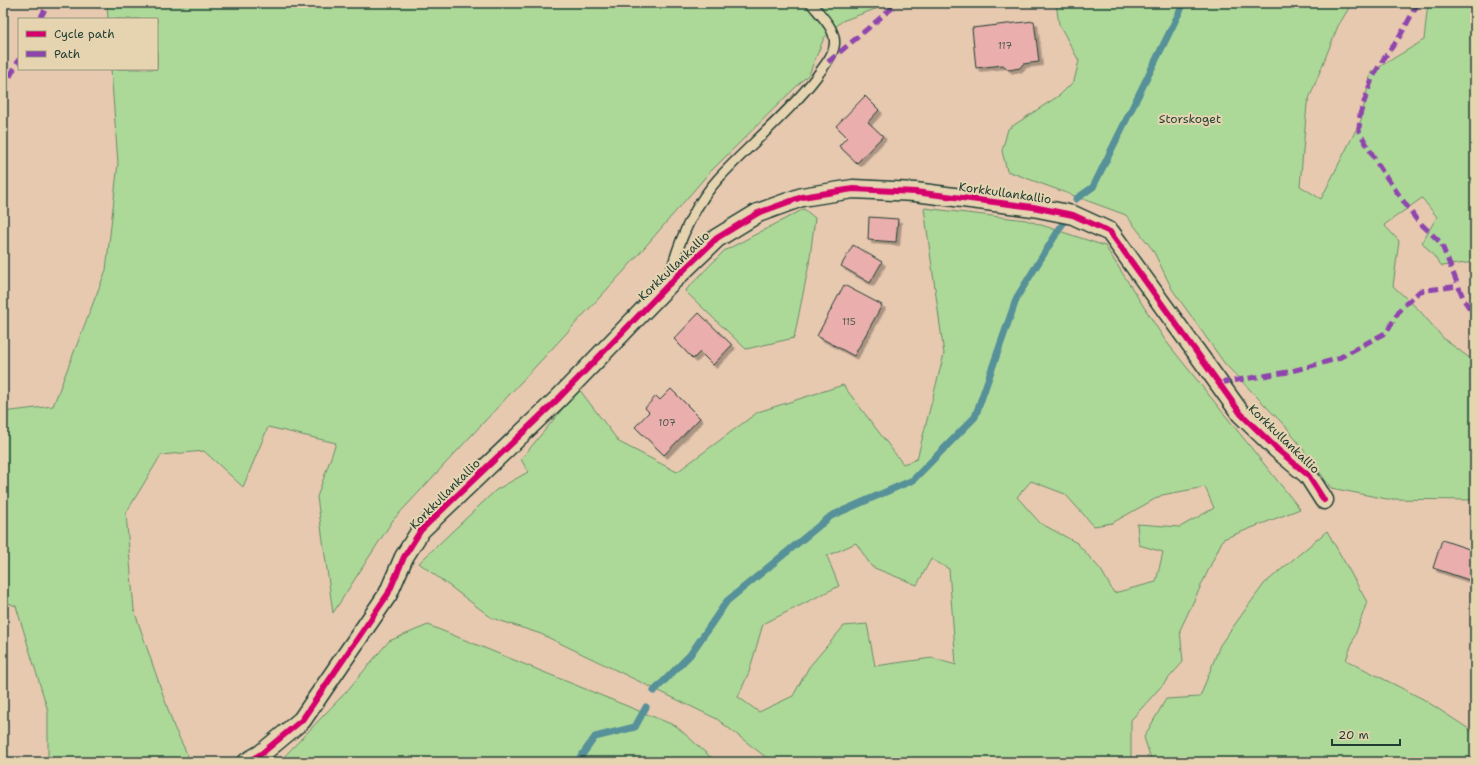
<svg xmlns="http://www.w3.org/2000/svg" width="1478" height="765" font-family="'Shantell Sans',sans-serif">
  <style>
    .green { fill: #add998; stroke: #668b66; fill-rule: evenodd }
    .lines { fill: none; stroke-linecap: round; stroke-linejoin: round }
    .stream { stroke: #579099; stroke-width: 7 }
    .building { fill: #eaafac; stroke: #1f3d34; filter: url(#shadow) }
    .lane-casing { stroke: #1f3d34; stroke-width: 12 }
    .street-casing { stroke: #1f3d34; stroke-width: 21 }
    .lane { stroke: #e6d4b1; stroke-width: 9 }
    .street { stroke: #e6d4b1; stroke-width: 18 }
    .quiet { stroke: #8e44ad; stroke-width: 5; stroke-dasharray: 10 5; stroke-linecap: butt }
    .cycleway-casing { stroke: #e6d4b1; stroke-width: 8 }
    .cycleway { stroke: #d6006c; stroke-width: 6 }
    .labels { text-anchor: middle; dominant-baseline: central; stroke-width: 4; stroke-linejoin: round; paint-order: stroke }
    .number-label { font-size: 10px; fill: #525a52 }
    .park-label { font-size: 12px; fill: #264539; stroke: #e6d4b1 }
    .street-label { font-size: 12px; fill: #1f3d34; stroke: #e6d4b1 }
  </style>
  <defs>
    <filter id="shadow"><feDropShadow dx="3.5" dy="3.5" stdDeviation="0" flood-color="#0004"/></filter>
  </defs>
  <rect width="100%" height="100%" fill="#e7c9b0"/>
  <filter id="ink" filterUnits="userSpaceOnUse"><feTurbulence type="fractalNoise" baseFrequency=".025" numOctaves="2"/><feDisplacementMap in="SourceGraphic" scale="8" xChannelSelector="R" yChannelSelector="G"/><feConvolveMatrix kernelMatrix="1 2 1 2 8 2 1 2 1" color-interpolation-filters="sRGB"/></filter>
  <g filter="url(#ink)">
    <path class="green" d="M 107,3 L 883,3 L 878,8 L 842,21 L 824,38 L 809,74 L 708,174 L 625,270 L 393,520 L 333,613 L 317,497 L 336,443 L 268,427 L 243,487 L 204,451 L 161,455 L 126,513 L 134,610 L 174,727 L 191,762 L 48,762 L 48,711 L 16,606 L 3,601 L 3,412 L 53,406 L 106,270 L 118,163 L 111,69 L 157,69 L 157,19 L 108,19 Z
      M 1056,3 L 1352,3 L 1338,26 L 1307,104 L 1300,186 L 1321,199 L 1361,120 L 1371,72 L 1424,40 L 1428,3 L 1475,3 L 1475,262 L 1442,266 L 1422,242 L 1437,217 L 1422,198 L 1384,225 L 1399,241 L 1393,286 L 1419,310 L 1444,339 L 1475,362 L 1475,500 L 1387,499 L 1331,488 L 1289,430 L 1225,364 L 1172,289 L 1153,250 L 1126,215 L 1007,171 L 1002,151 L 1008,129 L 1060,95 L 1074,81 L 1079,61 L 1059,24 Z
      M 924,208 L 1026,220 L 1105,246 L 1165,340 L 1300,509 L 1223,539 L 1180,630 L 1183,662 L 1131,720 L 1131,762 L 772,762 L 717,719 L 541,634 L 492,618 L 419,563 L 496,490 L 528,472 L 521,459 L 579,389 L 619,442 L 677,472 L 758,412 L 843,385 L 903,464 L 917,459 L 944,354 ZM 1031,481 L 1065,494 L 1094,526 L 1112,523 L 1162,495 L 1205,487 L 1214,508 L 1180,527 L 1137,524 L 1139,545 L 1163,552 L 1156,582 L 1114,593 L 1101,570 L 1077,543 L 1040,523 L 1017,497 ZM 856,543 L 872,567 L 917,585 L 931,559 L 949,569 L 956,665 L 932,658 L 875,666 L 867,624 L 844,626 L 809,667 L 793,696 L 759,712 L 738,697 L 749,672 L 763,624 L 839,586 L 827,556 Z
      M 804,209 L 815,218 L 809,264 L 794,338 L 746,349 L 685,291 L 724,251 Z
      M 1327,531 L 1367,602 L 1346,660 L 1423,699 L 1475,733 L 1475,762 L 1152,762 L 1144,737 L 1166,699 L 1200,697 L 1220,645 L 1264,584 Z
      M 428,625 L 676,726 L 716,762 L 279,762 L 346,692 L 389,641 Z"/>
    <g class="lines">
      <path class="stream" d="M 1076,199 L 1093,187 L 1184,3
        M 654,691 L 690,655 L 727,601 L 831,516 L 913,480 L 975,417 L 1017,297 L 1065,220
        M 577,762 L 595,737 L 635,727 L 646,707"/>
    </g>
    <path class="building" d="M 1034,21 L 1039,62 L 1023,64 L 1020,68 L 1009,70 L 1003,65 L 976,68 L 972,28 Z
      M 865,96 L 879,110 L 868,122 L 883,136 L 857,163 L 839,146 L 847,137 L 836,126 Z
      M 869,217 L 898,219 L 896,242 L 868,240 Z
      M 853,245 L 882,262 L 870,283 L 841,266 Z
      M 844,285 L 882,305 L 854,356 L 817,336 Z
      M 699,313 L 732,345 L 713,365 L 700,352 L 693,359 L 674,339 Z
      M 671,389 L 700,418 L 664,455 L 635,427 L 649,412 L 645,408 L 656,396 L 660,400 Z
      M 1442,540 L 1475,551 L 1475,582 L 1433,568 Z"/>
    <g class="lines">
      <defs>
        <path id="lane" d="M 669,279 C 678,242 692,208 718,179 C 750,144 788,114 817,76 C 823,67 832,58 834,47 C 838,30 820,15 811,3"/>
        <path id="street" d="M 247,762 L 261,754 L 302,720 L 388,594 L 404,557 L 421,530 L 559,398 L 668,285 L 717,238 L 758,213 L 802,197 L 853,189 L 915,192 L 1033,207 L 1073,215 L 1110,232 L 1241,414 L 1277,449 L 1308,475 L 1324,500"/>
      </defs>
      <use href="#lane" class="lane-casing"/>
      <use href="#street" class="street-casing"/>
      <use href="#lane" class="lane"/>
      <use href="#street" class="street"/>
      <path class="quiet" d="M 1418,3 L 1400,36 L 1380,64 L 1372,79 L 1360,114 L 1359,131 L 1380,168 L 1416,219 L 1441,243 L 1464,300 L 1475,316
        M 40,19 L 48,3
        M 828,62 L 898,3
        M 3,90 L 19,59
        M 1219,383 L 1288,372 L 1337,359 L 1387,332 L 1400,309 L 1420,291 L 1459,286"/>
      <defs>
        <path id="cycleway" d="M 247,762 L 261,754 L 302,720 L 388,594 L 404,557 L 421,530 L 559,398 L 668,285 L 717,238 L 758,213 L 802,197 L 853,189 L 915,192 L 1033,207 L 1073,215 L 1110,232 L 1241,414 L 1277,449 L 1308,475 L 1324,500"/>
      </defs>
      <use href="#cycleway" class="cycleway-casing"/>
      <use href="#cycleway" class="cycleway"/>
    </g>
  </g>
  <g class="labels">
    <g class="number-label">
      <text x="1005" y="45">117</text>
      <text x="849" y="321">115</text>
      <text x="667" y="422">107</text>
    </g>
    <g class="park-label">
      <text x="1190" y="119">Storskoget</text>
    </g>
    <g class="street-label">
      <text transform="translate(1005 193) rotate(8)">Korkkullankallio</text>
      <text transform="translate(674 266) rotate(-44)">Korkkullankallio</text>
      <text transform="translate(1284 439) rotate(44)">Korkkullankallio</text>
      <text transform="translate(445 494) rotate(-45)">Korkkullankallio</text>
    </g>
  </g>
  <rect width="1478" height="765" fill="none" stroke="#e6d4b1" stroke-width="16"/>
  <rect x="8" y="8" width="1462" height="749" fill="none" stroke="#1f3d34" stroke-width="1.5" filter="url(#ink)"/>
  <rect x="18" y="18" width="140" height="52" fill="#e6d4b1" stroke="#96987f"/>
  <rect x="26" y="31" width="20" height="6" fill="#d6006c" stroke="#96987f"/>
  <text x="54" y="38" font-size="12" fill="#1f3d34">Cycle path</text>
  <rect x="26" y="51" width="20" height="6" fill="#8e44ad" stroke="#96987f"/>
  <text x="54" y="58" font-size="12" fill="#1f3d34">Path</text>
  <path d="M1332 739v6h68v-6" fill="none" stroke="#1f3d34" stroke-width="2"/>
  <text x="1338" y="739" font-size="12" fill="#1f3d34" stroke="#e6d4b1" stroke-width="3" paint-order="stroke">20 m</text>
</svg>
